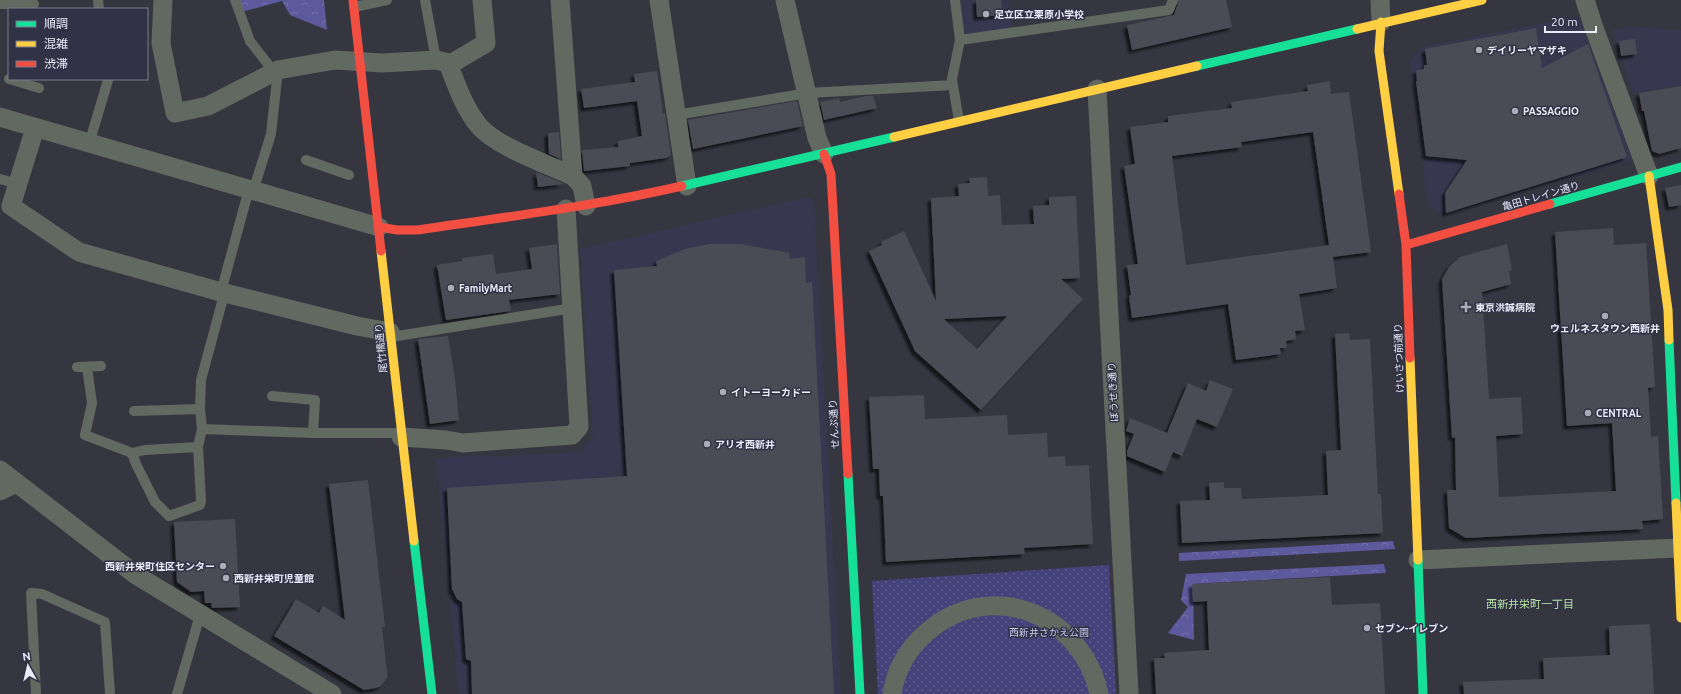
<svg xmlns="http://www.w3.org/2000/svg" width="1681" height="694" font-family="Ubuntu,'Noto Sans JP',sans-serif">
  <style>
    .built { fill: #37384f }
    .forest { fill: url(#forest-crowns) }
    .park { fill: url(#park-dots) }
    .building { fill: #4b4b55; fill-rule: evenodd; filter: url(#shadow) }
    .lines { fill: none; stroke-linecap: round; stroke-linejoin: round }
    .lane { stroke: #626960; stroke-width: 10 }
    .street { stroke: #626960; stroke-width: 19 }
    .fast { stroke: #16e098; stroke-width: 9 }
    .slow { stroke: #ffcf43; stroke-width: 9 }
    .jam { stroke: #f24e42; stroke-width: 9 }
    .poi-dot { fill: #abacb7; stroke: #313245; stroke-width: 1.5 }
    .labels { text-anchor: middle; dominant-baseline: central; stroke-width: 3; stroke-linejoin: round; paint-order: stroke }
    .poi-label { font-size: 10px; font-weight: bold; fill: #eaebf7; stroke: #313245; text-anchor: start }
    .street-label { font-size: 10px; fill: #eaebf7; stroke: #313245 }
    .park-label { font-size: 10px; fill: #c6c8f2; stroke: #313245 }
    .neighbourhood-label { font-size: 11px; fill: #b7e2a0; stroke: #313245 }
  </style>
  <defs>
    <pattern id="forest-crowns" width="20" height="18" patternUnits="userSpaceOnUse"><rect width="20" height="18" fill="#5c599d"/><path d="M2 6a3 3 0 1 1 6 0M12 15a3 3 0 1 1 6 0" fill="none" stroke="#7471ab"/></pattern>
    <pattern id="park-dots" width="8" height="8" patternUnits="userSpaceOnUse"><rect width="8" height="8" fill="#45417b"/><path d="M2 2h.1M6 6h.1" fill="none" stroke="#605d8e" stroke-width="1.8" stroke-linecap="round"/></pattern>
    <filter id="shadow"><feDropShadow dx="-3.5" dy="3.5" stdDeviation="1" flood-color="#0009"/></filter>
  </defs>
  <rect width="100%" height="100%" fill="#363641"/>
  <path class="built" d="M 960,0 L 1008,0 L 1012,27 L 968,35 L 963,29 Z
    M 1574,17 L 1581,22 L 1633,160 L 1450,214 L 1437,212 L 1429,205 L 1426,192 L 1410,62 L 1423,47 Z
    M 1632,27 L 1681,30 L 1681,85 L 1633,93 L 1612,30 Z
    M 808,197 L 814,203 L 841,694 L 459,694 L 436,459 L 453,457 L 491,457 L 580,452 L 593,436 L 580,249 Z"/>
  <path class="forest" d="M 234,0 L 324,0 L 327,30 L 290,15 L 282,1 L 238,13 Z
    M 1393,541 L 1395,549 L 1179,561 L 1179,553 Z
    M 1384,564 L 1386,573 L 1193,584 L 1194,640 L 1168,633 L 1188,607 L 1181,600 L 1186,574 Z"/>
  <path class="park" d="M 1109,565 L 1116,694 L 878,694 L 872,581 Z"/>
  <path class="building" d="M 976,0 L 1001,0 L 1002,15 L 977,17 Z
    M 1179,0 L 1226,0 L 1232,27 L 1132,50 L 1127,25 L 1174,15 Z
    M 1536,28 L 1542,68 L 1588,44 L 1627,157 L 1446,213 L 1445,193 L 1467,160 L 1426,156 L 1416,81 L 1417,81 L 1416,70 L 1424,69 L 1424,65 L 1427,65 L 1425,49 Z
    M 1635,39 L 1637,54 L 1621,56 L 1619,41 Z
    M 657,71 L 663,114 L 665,113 L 671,155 L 666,158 L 630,163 L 630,166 L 584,171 L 582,150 L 618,147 L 618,141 L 642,136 L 637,101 L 584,108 L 581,89 L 635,82 L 634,74 Z
    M 1330,81 L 1331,94 L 1349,92 L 1371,252 L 1333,257 L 1337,288 L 1299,294 L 1305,330 L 1295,331 L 1296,339 L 1286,341 L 1287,348 L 1280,348 L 1281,354 L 1236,360 L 1228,304 L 1132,318 L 1129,296 L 1131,295 L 1127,265 L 1138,264 L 1124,166 L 1135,164 L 1130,127 L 1168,122 L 1168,116 L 1232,108 L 1231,102 L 1308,91 L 1307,85 ZM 1313,132 L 1329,245 L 1186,265 L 1172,156 L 1242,147 L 1241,142 Z
    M 1681,86 L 1681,148 L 1659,154 L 1652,151 L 1644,111 L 1642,111 L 1639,93 Z
    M 866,96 L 873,96 L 877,108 L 824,120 L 820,102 L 839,98 L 840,102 Z
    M 797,101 L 803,126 L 693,149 L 688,120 Z
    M 559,132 L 561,159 L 549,154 L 548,133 Z
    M 536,172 L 558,181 L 564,184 L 538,187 Z
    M 987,177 L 988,196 L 1000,195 L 1002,225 L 1034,224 L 1033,206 L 1049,205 L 1049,197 L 1076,196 L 1080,278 L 1061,279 L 1083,299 L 981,410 L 915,351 L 869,251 L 882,245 L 881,242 L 904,231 L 936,301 L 931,198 L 959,196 L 958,184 L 970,183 L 969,178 ZM 1007,316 L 977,349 L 944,319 L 945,319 Z
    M 1681,185 L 1681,205 L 1669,207 L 1665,188 Z
    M 1613,228 L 1614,245 L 1646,243 L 1655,387 L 1648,388 L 1651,437 L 1658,436 L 1663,519 L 1642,521 L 1643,529 L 1466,538 L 1449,528 L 1447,490 L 1456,490 L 1455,437 L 1452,438 L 1442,279 L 1449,267 L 1460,257 L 1507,244 L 1512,270 L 1509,271 L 1511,284 L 1482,292 L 1489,399 L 1521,397 L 1523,434 L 1496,436 L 1499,497 L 1616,491 L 1612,423 L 1567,426 L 1555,232 Z
    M 557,244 L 560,294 L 509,300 L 511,311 L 446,320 L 437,265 L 462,261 L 462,258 L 493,254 L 496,274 L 532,269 L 529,248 Z
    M 710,244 L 741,244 L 789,253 L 790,259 L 805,257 L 806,283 L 812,282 L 834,694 L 472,694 L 471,661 L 466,659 L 462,602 L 457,599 L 452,589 L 447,488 L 627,476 L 614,270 L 657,266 L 656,261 L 685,249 Z
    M 1349,333 L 1350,340 L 1370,339 L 1378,494 L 1381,494 L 1383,533 L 1182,543 L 1180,501 L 1210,500 L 1209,483 L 1224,482 L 1224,488 L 1241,488 L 1242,499 L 1328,495 L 1326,451 L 1341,450 L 1335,334 Z
    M 448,336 L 455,379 L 459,420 L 430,424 L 418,339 Z
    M 1210,380 L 1233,389 L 1217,427 L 1197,419 L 1182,456 L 1173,452 L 1165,472 L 1127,456 L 1127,451 L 1134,434 L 1126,431 L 1130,418 L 1167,433 L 1188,383 L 1206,391 Z
    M 924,395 L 925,419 L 1007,415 L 1008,435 L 1047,433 L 1048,457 L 1065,456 L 1066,466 L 1089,465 L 1093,544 L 1024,548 L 1025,554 L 886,562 L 883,496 L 880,496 L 879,469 L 873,469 L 869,397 Z
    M 368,480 L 385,627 L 382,627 L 387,673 L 387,678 L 381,686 L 376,688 L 364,690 L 274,636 L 296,599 L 319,613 L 323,606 L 345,620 L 329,484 Z
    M 235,519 L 240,607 L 212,608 L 211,603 L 205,603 L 204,591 L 191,592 L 177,582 L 174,522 Z
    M 1330,577 L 1332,605 L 1380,603 L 1385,694 L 1156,694 L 1154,658 L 1165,658 L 1164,653 L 1209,650 L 1207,601 L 1193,602 L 1192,584 Z
    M 1650,624 L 1654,694 L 1464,694 L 1463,682 L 1544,679 L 1543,658 L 1610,655 L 1609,626 Z"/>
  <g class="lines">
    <path class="lane" d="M 98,0 L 99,9
      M 235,0 L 250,41 L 274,72
      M 425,0 L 436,60
      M 955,0 L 960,40 L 952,79 L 959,121
      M 0,4 L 34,4
      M 354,7 L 387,0
      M 960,40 L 1169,10 L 1173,0
      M 9,79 L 39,88
      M 676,115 L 808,93 L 953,85
      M 89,144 L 108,80
      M 306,160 L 349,175
      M 0,179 L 18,184
      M 391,337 L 573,308
      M 77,367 L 101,366
      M 87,367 L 92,403 L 85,435 L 132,453 L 145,450 L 198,447
      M 272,396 L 315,400 L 313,433
      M 134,411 L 200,409
      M 202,429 L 313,433 L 401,433
      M 132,453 L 136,464 L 155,502 L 169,516 L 200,505 L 201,501 L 198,447 L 202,429 L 200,409 L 201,380 L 222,302 L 221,292 L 249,189 L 256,182 L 271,134 L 278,70
      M 36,694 L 31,593 L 42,594 L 105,622 L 110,694
      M 177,694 L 200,615"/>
    <path class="street" d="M 163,0 L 161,43 L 175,113 L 208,106 L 278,70 L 335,60 L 382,63 L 436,60 L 448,63 L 454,62 L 486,43 L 482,0
      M 560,0 L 573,176 L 582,186 L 586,206
      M 659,0 L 687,186
      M 785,0 L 817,138 L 824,154
      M 1380,0 L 1381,22
      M 1585,0 L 1594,28 L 1649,176
      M 448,63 C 456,84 464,108 479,126 C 497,147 547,164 573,176
      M 1097,89 L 1129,694
      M 0,117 L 379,227
      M 35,128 L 11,206 L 79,252 L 221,292 L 357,326 L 390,332
      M 401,437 L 446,440 L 463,443 L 572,435 L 579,427 L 566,209
      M 0,470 L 136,575 L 332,694
      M 0,491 L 16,483
      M 1418,560 L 1678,548
      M 892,694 C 896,670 908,648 927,632 C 991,577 1082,614 1099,694"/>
    <path class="fast" d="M 1197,66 L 1357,29
      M 682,186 L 894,137
      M 1550,204 L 1681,167
      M 1669,340 L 1676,503
      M 848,474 L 860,694
      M 414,541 L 432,694
      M 1418,560 L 1423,694"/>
    <path class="slow" d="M 1381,22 L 1379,51 L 1399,194
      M 1357,29 L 1482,0
      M 894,137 L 1197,66
      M 1649,176 L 1668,310 L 1669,340
      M 381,251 L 414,541
      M 1410,358 L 1418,560
      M 1676,503 L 1681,618"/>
    <path class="jam" d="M 353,0 L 381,251
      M 824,154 L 831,174 L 848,474
      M 1399,194 L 1406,245 L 1410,358
      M 379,227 L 397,230 L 417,230 C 506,217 595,206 682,186
      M 1406,245 L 1550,204"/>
  </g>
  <g class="poi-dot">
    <circle cx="986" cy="14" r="4"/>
    <circle cx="1479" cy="50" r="4"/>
    <circle cx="1515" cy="111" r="4"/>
    <circle cx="451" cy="288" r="4"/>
    <path d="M1464 301h4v4h4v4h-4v4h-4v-4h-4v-4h4z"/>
    <circle cx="1605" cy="316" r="4"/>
    <circle cx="723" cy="392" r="4"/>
    <circle cx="1588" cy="413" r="4"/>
    <circle cx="707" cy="444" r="4"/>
    <circle cx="223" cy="566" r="4"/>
    <circle cx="226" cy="578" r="4"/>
    <circle cx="1367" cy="628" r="4"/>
  </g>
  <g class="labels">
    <g class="poi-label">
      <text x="994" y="14">足立区立栗原小学校</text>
      <text x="1487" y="50">デイリーヤマザキ</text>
      <text x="1523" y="111">PASSAGGIO</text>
      <text x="459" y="288">FamilyMart</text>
      <text x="1475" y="307">東京洪誠病院</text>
      <text x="1605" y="328" text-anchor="middle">ウェルネスタウン西新井</text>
      <text x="731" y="392">イトーヨーカドー</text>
      <text x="1596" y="413">CENTRAL</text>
      <text x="715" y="444">アリオ西新井</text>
      <text x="215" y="566" text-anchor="end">西新井栄町住区センター</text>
      <text x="234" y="578">西新井栄町児童館</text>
      <text x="1375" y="628">セブン-イレブン</text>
    </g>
    <g class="street-label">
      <text transform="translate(1541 196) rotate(-16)">亀田トレイン通り</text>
      <text transform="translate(381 348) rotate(-96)">尾竹橋通り</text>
      <text transform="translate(1399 358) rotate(-92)">けいさつ前通り</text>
      <text transform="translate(1113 392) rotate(-93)">ぼうせき通り</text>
      <text transform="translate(834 424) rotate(-93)">せんぷ通り</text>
    </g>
    <g class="park-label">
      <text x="1049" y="632">西新井さかえ公園</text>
    </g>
    <g class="neighbourhood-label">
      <text x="1530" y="604">西新井栄町一丁目</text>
    </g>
  </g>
  <rect x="8" y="8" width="140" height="72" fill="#313245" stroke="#7b7c8c"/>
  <rect x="16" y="21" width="20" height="6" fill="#16e098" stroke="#7b7c8c"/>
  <text x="44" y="28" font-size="12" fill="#eaebf7">順調</text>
  <rect x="16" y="41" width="20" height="6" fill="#ffcf43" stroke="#7b7c8c"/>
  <text x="44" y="48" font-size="12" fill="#eaebf7">混雑</text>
  <rect x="16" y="61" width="20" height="6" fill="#f24e42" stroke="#7b7c8c"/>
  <text x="44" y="68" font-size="12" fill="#eaebf7">渋滞</text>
  <g transform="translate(28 666) rotate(352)" stroke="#313245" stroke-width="3" paint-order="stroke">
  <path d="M0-3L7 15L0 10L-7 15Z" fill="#eaebf7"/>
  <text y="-6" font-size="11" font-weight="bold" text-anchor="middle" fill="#eaebf7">N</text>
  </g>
  <path d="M1545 26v6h51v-6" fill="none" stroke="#eaebf7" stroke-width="2"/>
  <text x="1551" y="26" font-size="12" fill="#eaebf7" stroke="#313245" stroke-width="3" paint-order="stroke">20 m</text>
</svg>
